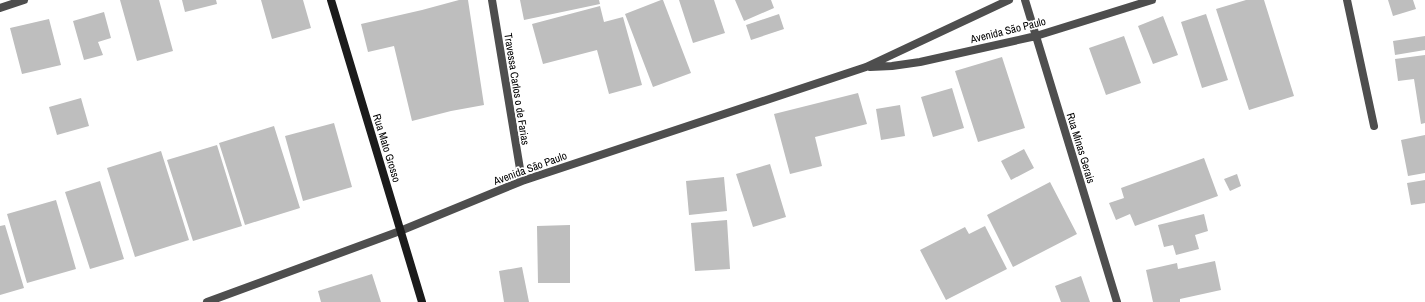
<svg xmlns="http://www.w3.org/2000/svg" width="1425" height="302" font-family="'Archivo Narrow',sans-serif">
  <style>
    .building { fill: #bebebe }
    .lines { fill: none; stroke-linecap: round; stroke-linejoin: round }
    .street { stroke: #4e4e4e; stroke-width: 8 }
    .secondary { stroke: #1b1b1b; stroke-width: 8 }
    .labels { text-anchor: middle; dominant-baseline: central; stroke-width: 3.5; stroke-linejoin: round; paint-order: stroke }
    .street-label { font-size: 11px; fill: #000; stroke: #fff }
  </style>
  <rect width="100%" height="100%" fill="#fff"/>
  <path class="building" d="M 120,0 L 159,0 L 173,51 L 137,61 Z
    M 182,0 L 216,0 L 217,4 L 185,12 Z
    M 261,0 L 303,0 L 311,28 L 272,39 Z
    M 459,0 L 468,0 L 484,105 L 451,111 L 412,121 L 394,46 L 368,52 L 361,24 L 422,10 Z
    M 520,0 L 599,0 L 600,4 L 524,20 Z
    M 661,0 L 663,0 L 691,73 L 653,87 L 625,14 Z
    M 679,0 L 714,0 L 725,33 L 693,43 Z
    M 735,0 L 771,0 L 774,8 L 744,21 Z
    M 1246,0 L 1264,0 L 1294,96 L 1249,110 L 1216,9 Z
    M 1388,0 L 1413,0 L 1416,9 L 1393,16 Z
    M 600,6 L 604,22 L 623,17 L 642,85 L 609,94 L 597,50 L 543,64 L 532,24 Z
    M 104,12 L 111,38 L 98,42 L 103,55 L 84,60 L 73,21 Z
    M 779,14 L 784,29 L 751,40 L 746,25 Z
    M 1206,14 L 1228,80 L 1202,88 L 1181,22 Z
    M 1163,16 L 1178,55 L 1153,64 L 1138,26 Z
    M 49,19 L 61,65 L 22,74 L 10,28 Z
    M 1124,36 L 1141,83 L 1106,95 L 1089,48 Z
    M 1425,36 L 1425,50 L 1395,55 L 1393,41 Z
    M 1425,55 L 1425,123 L 1421,124 L 1414,79 L 1398,81 L 1395,59 Z
    M 1002,57 L 1025,128 L 978,142 L 955,71 Z
    M 952,88 L 964,128 L 933,137 L 921,97 Z
    M 858,93 L 867,124 L 815,137 L 822,166 L 790,174 L 774,114 Z
    M 81,98 L 89,126 L 57,135 L 49,107 Z
    M 900,105 L 905,136 L 881,140 L 876,109 Z
    M 334,123 L 352,187 L 303,201 L 285,136 Z
    M 274,126 L 300,208 L 245,225 L 219,143 Z
    M 1425,135 L 1425,173 L 1408,176 L 1401,140 Z
    M 217,145 L 242,226 L 193,241 L 167,160 Z
    M 1024,149 L 1034,168 L 1011,180 L 1001,161 Z
    M 161,151 L 189,240 L 135,257 L 107,168 Z
    M 1204,158 L 1218,196 L 1135,226 L 1130,214 L 1116,220 L 1109,203 L 1124,198 L 1121,188 Z
    M 770,164 L 786,217 L 753,227 L 736,174 Z
    M 1237,174 L 1241,186 L 1230,191 L 1224,179 Z
    M 724,177 L 727,211 L 689,215 L 686,181 Z
    M 1425,180 L 1425,203 L 1411,205 L 1407,183 Z
    M 100,181 L 124,259 L 90,269 L 65,192 Z
    M 1050,182 L 1077,234 L 1013,267 L 987,215 Z
    M 56,200 L 76,269 L 27,283 L 7,214 Z
    M 1204,214 L 1208,231 L 1195,235 L 1199,249 L 1176,255 L 1173,245 L 1164,247 L 1158,225 Z
    M 727,220 L 730,269 L 695,271 L 691,223 Z
    M 5,225 L 24,288 L 0,295 L 0,226 Z
    M 570,225 L 570,283 L 538,283 L 537,226 Z
    M 985,226 L 1007,269 L 946,300 L 920,250 L 965,227 L 969,234 Z
    M 1215,261 L 1221,290 L 1180,299 L 1180,302 L 1153,302 L 1146,270 L 1177,263 L 1178,269 Z
    M 522,267 L 529,302 L 504,302 L 499,271 Z
    M 372,274 L 381,302 L 321,302 L 318,291 Z
    M 1081,276 L 1090,302 L 1061,302 L 1055,286 Z"/>
  <g class="lines">
    <path class="street" d="M 492,0 L 522,181
      M 1025,0 L 1117,302
      M 1347,0 L 1374,126
      M 0,8 L 24,0
      M 870,67 L 892,66 L 920,62 L 1036,36 L 1152,0
      M 207,302 L 400,231 L 522,181 L 866,67 L 1009,0"/>
    <path class="secondary" d="M 331,0 L 422,302"/>
  </g>
  <g class="labels">
    <g class="street-label">
      <text transform="translate(1008 30) rotate(-14)">Avenida São Paulo</text>
      <text transform="translate(517 89) rotate(81)">Travessa Carlos o de Farias</text>
      <text transform="translate(387 148) rotate(73)">Rua Mato Grosso</text>
      <text transform="translate(1081 148) rotate(73)">Rua Minas Gerais</text>
      <text transform="translate(530 168) rotate(-20)">Avenida São Paulo</text>
    </g>
  </g>
</svg>
